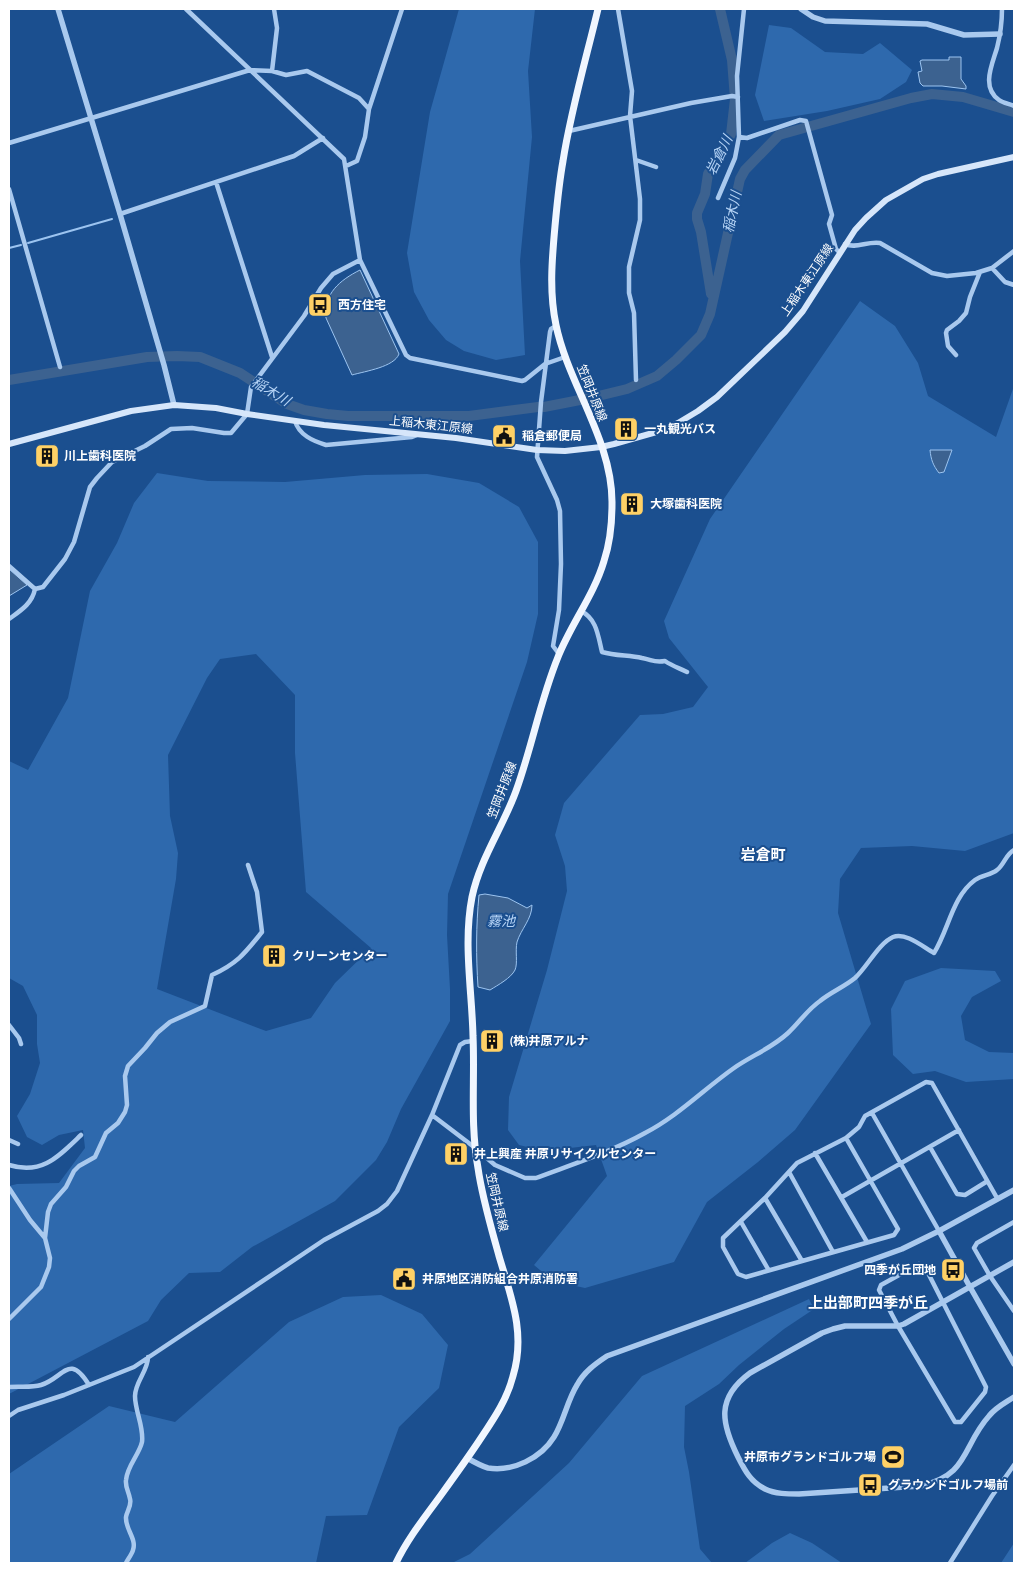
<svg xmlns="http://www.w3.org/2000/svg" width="1023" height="1572" font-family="'Archivo Narrow','Noto Sans JP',sans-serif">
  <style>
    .green { fill: #2e69ad; fill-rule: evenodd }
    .water { fill: #3c6290; stroke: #9cc4f0 }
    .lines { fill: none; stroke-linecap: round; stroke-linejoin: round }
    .stream { stroke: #9cc4f0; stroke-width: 2 }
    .river { stroke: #3c6290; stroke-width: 10 }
    .minor { stroke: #a9c9ee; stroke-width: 4.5 }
    .tertiary { stroke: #a9c9ee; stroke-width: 5.5 }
    .secondary { stroke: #d6e6fa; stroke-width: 6 }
    .primary { stroke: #f0f6ff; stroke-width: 7 }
    .labels { text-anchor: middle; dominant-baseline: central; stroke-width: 4; stroke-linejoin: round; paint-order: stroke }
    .street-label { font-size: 12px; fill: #fff; stroke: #1b4f8f }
    .poi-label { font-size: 12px; font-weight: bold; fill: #fff; stroke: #1b4f8f; text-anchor: start }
    .water-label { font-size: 14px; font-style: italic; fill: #b5d3f5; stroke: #1b4f8f }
    .quarter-label { font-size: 15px; font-weight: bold; fill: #fff; stroke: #1b4f8f }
  </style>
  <rect width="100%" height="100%" fill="#1b4f8f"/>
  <path class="green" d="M 459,9 L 535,9 L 528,71 L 532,137 L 520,261 L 525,355 L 496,360 L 464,351 L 446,340 L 429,320 L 414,292 L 407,253 L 430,112 Z
    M 769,25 L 791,28 L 825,52 L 863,54 L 880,43 L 912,70 L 906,82 L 880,99 L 827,111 L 764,121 L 755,95 Z
    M 860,301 L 895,326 L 918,363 L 928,396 L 996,437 L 1014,386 L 1014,833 L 965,851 L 912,846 L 861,848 L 840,879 L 838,913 L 871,1024 L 795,1130 L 758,1162 L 707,1202 L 674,1262 L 585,1288 L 553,1281 L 534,1265 L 607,1176 L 596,1145 L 544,1151 L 519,1145 L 508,1130 L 509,1097 L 547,970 L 567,891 L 565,866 L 555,835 L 564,803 L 640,715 L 663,714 L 693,707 L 708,687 L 669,638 L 664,621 L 710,519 Z
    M 157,473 L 208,481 L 285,482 L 365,475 L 427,474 L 479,483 L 519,507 L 538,542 L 538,614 L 527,662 L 448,894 L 447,935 L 450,989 L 450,1021 L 401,1109 L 387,1142 L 376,1160 L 335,1201 L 252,1247 L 220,1272 L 189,1273 L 161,1300 L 148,1321 L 9,1394 L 9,1186 L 17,1184 L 59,1183 L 85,1148 L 83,1130 L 59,1135 L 42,1145 L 27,1137 L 17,1116 L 30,1094 L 40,1063 L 37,1044 L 37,1015 L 23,986 L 9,978 L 9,761 L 28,770 L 68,698 L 90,591 L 117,543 L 134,503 ZM 256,654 L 295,695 L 295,753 L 306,892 L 371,948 L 335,983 L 311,1018 L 266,1031 L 157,989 L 176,879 L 178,853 L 170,816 L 168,755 L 207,678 L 220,659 Z
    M 941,968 L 995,971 L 1001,981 L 972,997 L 961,1016 L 965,1040 L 989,1052 L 1014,1053 L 1014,1079 L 966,1082 L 935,1071 L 913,1074 L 893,1055 L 891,1009 L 905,981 Z
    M 381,1295 L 422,1314 L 448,1345 L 439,1388 L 399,1427 L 367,1515 L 326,1516 L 316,1563 L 9,1563 L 9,1474 L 109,1406 L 175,1422 L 289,1322 L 343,1297 Z
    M 809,1299 L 814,1309 L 784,1329 L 739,1365 L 719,1384 L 685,1406 L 684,1447 L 689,1472 L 700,1549 L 712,1563 L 745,1563 L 772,1543 L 790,1533 L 812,1543 L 842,1563 L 452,1563 L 470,1554 L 569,1463 L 642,1376 Z
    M 1014,1543 L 1014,1563 L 1001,1563 Z"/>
  <path class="water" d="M 949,57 L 961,57 L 961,79 L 966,86 L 966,89 L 942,86 L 923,86 L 920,83 L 918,72 L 922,71 L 920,61 L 922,60 L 949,60 Z
    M 360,270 L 399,354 C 394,367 366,371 352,375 L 326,318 C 323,294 340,280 360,270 Z
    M 930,450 L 952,450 L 944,472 L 939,473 C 933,465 931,460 930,450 Z
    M 9,569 L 27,585 L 9,596 Z
    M 485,894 L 508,898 L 527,908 L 532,905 C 532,919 521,929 517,942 C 515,951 518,963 515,970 C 511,978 498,985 490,990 L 478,987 C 476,956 476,926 479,895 Z"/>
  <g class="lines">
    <path class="stream" d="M 28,243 L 112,219
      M 9,248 L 21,245"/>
    <path class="river" d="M 711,294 L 701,232 L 697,219 L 697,213 L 705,194 L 708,174 L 731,134 L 735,99 L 732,60 L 720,9
      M 9,380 L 147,357 L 177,356 L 200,357 L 240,373 L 287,404 L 304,410 L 327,414 L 348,416 L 469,416 L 538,407
      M 544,407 L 590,398 L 627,389 L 657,376 L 676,360 L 701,335 L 710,314 L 740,179 L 745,170 L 779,135 L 911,98 L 932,94 L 963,97 L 1014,112"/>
    <path class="minor" d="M 186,9 L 344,159 L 360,260 L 406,355 L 410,358 L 522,381 L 525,380 L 545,364 L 565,357
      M 618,9 L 632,91 L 630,116 L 640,199 L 640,220 L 629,267 L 629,293 L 634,313 L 636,380
      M 744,9 L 737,76 L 739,137 L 747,138 L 800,120 L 806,121 L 832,215 L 829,224 L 836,249 L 840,253
      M 1002,9 C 1002,22 1000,36 997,48 C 992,65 981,87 999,100 C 1003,103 1010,104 1014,106
      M 272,71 L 277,28 L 274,9
      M 369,109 L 402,9
      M 569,131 L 691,103 L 732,96 L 738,97
      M 9,143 L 250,70 L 272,71 L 286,75 L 307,71 L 359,98 L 369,109 L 365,137 L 357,161 L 346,166
      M 636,160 L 656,167
      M 216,182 L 272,357
      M 9,189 L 60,367
      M 718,198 L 735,158 L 739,137
      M 120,214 L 294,156 L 323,138
      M 845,244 C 856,249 867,241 880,243 L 932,273 L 947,276 L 976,273 L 992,268 L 1014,251
      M 992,268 L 1005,282 L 1014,285
      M 556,326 L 551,329 L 550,332 L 541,402 L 537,457 L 557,500 L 560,511 L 561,564 L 559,610 L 553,646 L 559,654
      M 956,355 L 948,346 L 946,333 L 947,330 L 959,321 L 966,313 L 970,297 L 980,272
      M 295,421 C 299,435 313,441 326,445 L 412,437 L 417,435
      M 9,566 L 35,589
      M 35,589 L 43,587 L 65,559 L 74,542 L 90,487 L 97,478 L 112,462 L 145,446 L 171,429 L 192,428 L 224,433 L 231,433 L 247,414 L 251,387 L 304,316 L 321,288 L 333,274 L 360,260
      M 581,611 C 597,619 598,636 602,652 C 616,656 629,655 642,658 C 653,660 654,663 665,661 C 672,666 679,668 687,672
      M 9,619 C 20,611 32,604 35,589
      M 9,1025 L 19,1038 L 21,1044
      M 872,1113 L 939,1231
      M 432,1115 L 474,1147 L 495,1165 L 525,1178 L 536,1178 C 573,1164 611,1152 645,1133 C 678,1116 704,1089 734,1068 C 751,1056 772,1048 788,1033 C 799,1023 807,1010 820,1001 C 831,992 844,987 855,978 C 867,967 879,943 893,937 C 906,932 923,947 934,953 C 949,929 952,897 975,880 C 982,875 991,875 997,870 C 1004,865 1006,854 1014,850
      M 846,1138 L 898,1229 L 894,1235 L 746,1277 L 738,1274 L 723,1247 L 723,1238 L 765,1198 L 797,1163 L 846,1138 L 859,1127 L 865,1116 L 926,1082 L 932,1083 L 997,1198
      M 9,1140 L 18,1144
      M 930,1147 L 957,1194 L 965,1195 L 986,1182
      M 815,1153 L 867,1242
      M 9,1165 C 42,1175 58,1157 81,1135
      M 789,1172 L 833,1252
      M 9,1188 L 30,1220 L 45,1238 L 50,1258 L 49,1267 L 41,1287 L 9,1319
      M 842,1197 L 959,1130
      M 765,1198 L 802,1261
      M 741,1222 L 768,1269
      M 1014,1222 L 977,1243 L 974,1248 L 990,1276 L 1014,1311
      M 45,1238 L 48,1212 L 51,1204 L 66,1187 L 74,1171 L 79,1166 L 95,1157 L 106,1133 L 118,1123 L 125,1112 L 127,1105 L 125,1076 L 128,1066 L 145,1048 L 157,1033 L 170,1022 L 205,1006 L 212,975 C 238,963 245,953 262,932 L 257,892 L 248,865
      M 919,1264 L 925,1267 L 986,1387 L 985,1392 L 961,1422 L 955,1422 L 898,1326 L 879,1290 L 881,1285 Z
      M 9,1387 C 19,1386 31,1388 41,1385 C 64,1378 69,1352 89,1385
      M 9,1416 L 18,1410 L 64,1395 L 134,1367 L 324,1240 L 378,1211 L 387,1204 L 397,1191 L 432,1115 L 460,1045 L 465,1042 L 473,1041
      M 126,1563 C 128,1559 132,1554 133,1550 C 137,1539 125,1529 126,1517 C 127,1511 132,1505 130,1499 C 129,1492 125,1487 126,1480 C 127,1466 139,1455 142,1442 C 144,1427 135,1411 135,1396 C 135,1382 148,1371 148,1357
      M 950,1563 L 992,1496 L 1014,1465"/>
    <path class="tertiary" d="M 58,9 L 120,214 L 164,365 L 174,405
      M 801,9 L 813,17 L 825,21 L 927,24 L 964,35 L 1000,34
      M 939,1231 L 970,1287 L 1014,1364
      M 1014,1262 L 904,1324 L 898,1326 L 845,1326 L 833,1329 L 822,1333 L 750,1373 C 716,1398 721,1423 738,1457 C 745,1471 751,1482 765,1489 C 775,1494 788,1494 799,1494 L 920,1486 C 969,1476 962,1446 989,1416 C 996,1407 1005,1403 1014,1397
      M 467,1458 C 474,1462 481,1466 488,1468 C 513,1472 541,1458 554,1437 C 564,1421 567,1401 577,1385 C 584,1372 595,1364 607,1356 L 902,1249 L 939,1231 L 1014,1190"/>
    <path class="secondary" d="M 9,444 L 131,411 L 174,405 L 216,408 L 247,414 L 324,425 L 456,438 L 537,450 L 565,451 L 601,447 L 614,444 L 660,431 L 678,423 L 698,411 L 717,397 L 785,332 L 803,311 L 855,230 L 866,218 L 886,200 L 923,179 L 938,174 L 1014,157"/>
    <path class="primary" d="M 396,1563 C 408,1538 425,1517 441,1495 C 454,1477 467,1459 479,1441 C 493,1420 507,1400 513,1376 C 526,1333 511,1297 499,1256 C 491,1227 482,1197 478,1168 C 470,1124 475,1080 473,1036 C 472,991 463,943 472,897 C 480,859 503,827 516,791 C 532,747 540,701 558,657 C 571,624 594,595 604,561 C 610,543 612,523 612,504 C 613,441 568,384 556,325 C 549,292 552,259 555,226 C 557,205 559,183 563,161 C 571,110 586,59 598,9"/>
  </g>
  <defs>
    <symbol id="bus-square" viewBox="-11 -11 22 22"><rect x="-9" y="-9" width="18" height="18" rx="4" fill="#ffd166" stroke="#1b4f8f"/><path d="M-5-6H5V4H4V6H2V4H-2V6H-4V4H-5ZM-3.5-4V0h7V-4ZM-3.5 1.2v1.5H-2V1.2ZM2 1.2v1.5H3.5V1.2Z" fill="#111"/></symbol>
    <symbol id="building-square" viewBox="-11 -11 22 22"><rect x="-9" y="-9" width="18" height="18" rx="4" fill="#ffd166" stroke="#1b4f8f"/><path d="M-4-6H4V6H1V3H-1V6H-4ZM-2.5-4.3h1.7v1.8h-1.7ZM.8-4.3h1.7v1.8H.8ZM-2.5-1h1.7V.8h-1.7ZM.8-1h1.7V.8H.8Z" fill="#111"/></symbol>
    <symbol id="civic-square" viewBox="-11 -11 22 22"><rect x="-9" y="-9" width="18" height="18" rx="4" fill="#ffd166" stroke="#1b4f8f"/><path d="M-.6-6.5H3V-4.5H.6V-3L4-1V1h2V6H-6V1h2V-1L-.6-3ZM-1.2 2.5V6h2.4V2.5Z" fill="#111"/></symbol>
    <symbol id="stadium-square" viewBox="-11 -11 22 22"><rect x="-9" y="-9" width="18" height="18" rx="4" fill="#ffd166" stroke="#1b4f8f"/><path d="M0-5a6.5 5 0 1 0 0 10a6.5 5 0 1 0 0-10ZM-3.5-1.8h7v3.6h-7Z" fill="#111"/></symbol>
  </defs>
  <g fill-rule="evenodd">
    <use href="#bus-square" x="306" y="291" width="28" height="28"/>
    <use href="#building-square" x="612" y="415" width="28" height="28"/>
    <use href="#civic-square" x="490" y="422" width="28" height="28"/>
    <use href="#building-square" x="33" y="442" width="28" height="28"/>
    <use href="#building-square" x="618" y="490" width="28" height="28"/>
    <use href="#building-square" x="260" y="942" width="28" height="28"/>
    <use href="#building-square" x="478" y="1027" width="28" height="28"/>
    <use href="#building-square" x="442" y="1140" width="28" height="28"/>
    <use href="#bus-square" x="939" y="1256" width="28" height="28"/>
    <use href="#civic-square" x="390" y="1265" width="28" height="28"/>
    <use href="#stadium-square" x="879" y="1443" width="28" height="28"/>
    <use href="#bus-square" x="856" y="1471" width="28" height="28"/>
  </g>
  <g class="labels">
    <g class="street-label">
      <text transform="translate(807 280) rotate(-56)">上稲木東江原線</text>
      <text transform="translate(592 393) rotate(68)">笠岡井原線</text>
      <text transform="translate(431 425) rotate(6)">上稲木東江原線</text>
      <text transform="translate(502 790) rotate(-69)">笠岡井原線</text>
      <text transform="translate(497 1202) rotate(77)">笠岡井原線</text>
    </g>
    <g class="poi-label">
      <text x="338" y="305">西方住宅</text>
      <text x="644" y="429">一丸観光バス</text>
      <text x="522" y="436">稲倉郵便局</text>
      <text x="64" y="456">川上歯科医院</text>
      <text x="650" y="504">大塚歯科医院</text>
      <text x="292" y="956">クリーンセンター</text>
      <text x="510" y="1041">(株)井原アルナ</text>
      <text x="474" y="1154">井上興産 井原リサイクルセンター</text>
      <text x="936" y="1270" text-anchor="end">四季が丘団地</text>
      <text x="422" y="1279">井原地区消防組合井原消防署</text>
      <text x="876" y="1457" text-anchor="end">井原市グランドゴルフ場</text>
      <text x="888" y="1485">グラウンドゴルフ場前</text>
    </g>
    <g class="water-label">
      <text transform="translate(719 155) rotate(-64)">岩倉川</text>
      <text transform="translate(732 212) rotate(-78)">稲木川</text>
      <text transform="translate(271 391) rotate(31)">稲木川</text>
      <text x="501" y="921">霧池</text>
    </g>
    <g class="quarter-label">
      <text x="763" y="854">岩倉町</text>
      <text x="868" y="1302">上出部町四季が丘</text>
    </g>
  </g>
  <rect width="1023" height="1572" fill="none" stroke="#ffffff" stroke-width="20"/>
</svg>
